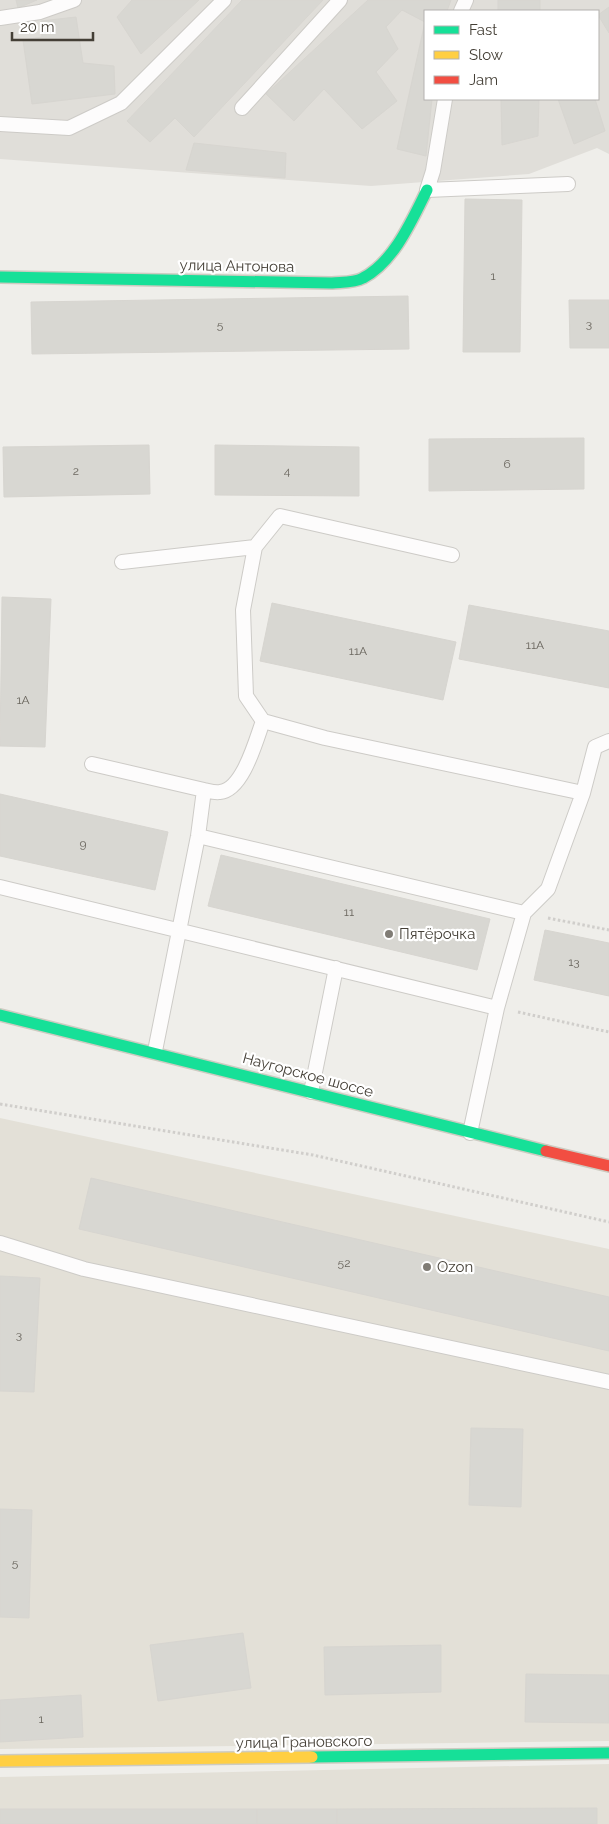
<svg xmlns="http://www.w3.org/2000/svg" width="609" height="1824" font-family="Raleway,sans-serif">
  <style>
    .residential { fill: #e3e0d7 }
    .industrial { fill: #e0ded9; fill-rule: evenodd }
    .building { fill: #d8d7d2; stroke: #d7d5d0 }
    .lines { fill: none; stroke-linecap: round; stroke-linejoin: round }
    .lane-casing { stroke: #cdcbc7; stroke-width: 16 }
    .fast-casing { stroke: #cdcbc1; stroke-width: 14 }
    .slow-casing { stroke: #cdcbc1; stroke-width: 14 }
    .jam-casing { stroke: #cdcbc1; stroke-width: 14 }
    .path { stroke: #d0cecb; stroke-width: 3; stroke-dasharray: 2.5 2.5; stroke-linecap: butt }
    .lane { stroke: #fdfcfc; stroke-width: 14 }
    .fast { stroke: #16e098; stroke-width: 11 }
    .slow { stroke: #ffcf43; stroke-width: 11 }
    .jam { stroke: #f24e42; stroke-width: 11 }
    .poi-dot { fill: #807c75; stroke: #fff; stroke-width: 2 }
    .labels { text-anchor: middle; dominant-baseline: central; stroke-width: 4.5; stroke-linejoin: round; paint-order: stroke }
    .number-label { font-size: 12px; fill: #6a665e }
    .street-label { font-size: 15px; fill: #443f36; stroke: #fff }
    .poi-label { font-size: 15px; fill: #443f36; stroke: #fff; text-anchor: start }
  </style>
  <rect width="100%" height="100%" fill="#efeeea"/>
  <path class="residential" d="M 0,1118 L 609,1249 L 609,1741 L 0,1749 Z
    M 609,1764 L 609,1824 L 0,1824 L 0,1777 Z"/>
  <path class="industrial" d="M 0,0 L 609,0 L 609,154 L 597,148 L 529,174 L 371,186 L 0,159 ZM 425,11 L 598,11 L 598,99 L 425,99 Z"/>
  <path class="building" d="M 16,0 L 37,0 L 18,8 Z
    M 132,0 L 199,0 L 141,54 L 117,17 Z
    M 242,0 L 323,0 L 194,137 L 175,118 L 150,142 L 127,121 Z
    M 368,0 L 451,0 L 447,11 L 425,11 L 425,99 L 432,99 L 426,156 L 397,149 L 425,22 L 402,10 L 386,27 L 398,49 L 376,72 L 397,101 L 362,129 L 324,89 L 294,121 L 266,94 Z
    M 498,0 L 540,0 L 540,11 L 498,11 Z
    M 609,7 L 609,33 L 598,15 Z
    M 76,17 L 83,63 L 114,66 L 115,94 L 32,104 L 23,40 L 42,37 L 41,21 Z
    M 501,99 L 539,99 L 538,136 L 502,145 Z
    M 558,99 L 595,99 L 605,131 L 574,144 Z
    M 194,143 L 286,153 L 285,178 L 186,170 Z
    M 465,199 L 522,200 L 520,352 L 463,352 Z
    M 408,296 L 409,349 L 32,354 L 31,302 Z
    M 569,300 L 609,300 L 609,348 L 570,348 Z
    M 584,438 L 584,489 L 429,491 L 429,439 Z
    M 149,445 L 150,494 L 4,497 L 3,447 Z
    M 215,445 L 359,447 L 359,496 L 215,495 Z
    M 2,597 L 51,599 L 45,747 L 0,746 Z
    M 272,603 L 456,642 L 443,700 L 260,661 Z
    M 469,605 L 609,631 L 609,688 L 459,659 Z
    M 0,794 L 168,832 L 155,890 L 0,856 Z
    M 221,855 L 490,919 L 477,970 L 208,906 Z
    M 545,930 L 609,943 L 609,996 L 534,980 Z
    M 91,1178 L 609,1297 L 609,1351 L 79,1229 Z
    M 0,1276 L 40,1278 L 34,1392 L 0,1391 Z
    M 471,1428 L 523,1429 L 521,1507 L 469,1505 Z
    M 0,1509 L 32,1510 L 29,1618 L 0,1617 Z
    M 243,1633 L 251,1688 L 158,1701 L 150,1645 Z
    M 441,1645 L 441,1692 L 325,1695 L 324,1647 Z
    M 526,1674 L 609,1675 L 609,1723 L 525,1722 Z
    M 81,1695 L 83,1737 L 0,1742 L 0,1700 Z
    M 597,1808 L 597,1824 L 337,1824 L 337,1809 Z
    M 0,1809 L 257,1809 L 257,1824 L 0,1824 Z
    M 257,1809 L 337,1809 L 337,1824 L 257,1824 Z"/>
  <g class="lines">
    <defs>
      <path id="lane" d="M 461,11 L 466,0
        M 0,18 L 40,12 L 74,0
        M 445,99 L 433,171 L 427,190 L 568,184
        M 242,108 L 340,0
        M 0,124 L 69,128 L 121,103 L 224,0
        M 452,555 L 280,516 L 255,547 L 243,610 L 246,696 L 263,721 L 325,738 L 583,793 L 548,889 L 524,913 L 497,1008 L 470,1133
        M 122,562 L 255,547
        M 92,764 L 204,790 L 198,836 L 155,1051
        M 204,790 C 209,791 215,793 220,792 C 243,790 256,740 263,721
        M 583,793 L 595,747 L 609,741
        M 198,836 L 524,913
        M 0,887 L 497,1008
        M 311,1092 L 336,968
        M 0,1243 L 84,1269 L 609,1382"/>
      <path id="fast" d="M 0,277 L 332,283 C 342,282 354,283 363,278 C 394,262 412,220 427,190
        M 0,1015 L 546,1151
        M 312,1757 L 609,1753"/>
      <path id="slow" d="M 0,1761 L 312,1757"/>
      <path id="jam" d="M 546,1151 L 609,1166"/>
    </defs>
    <use href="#lane" class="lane-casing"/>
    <use href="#fast" class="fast-casing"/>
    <use href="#slow" class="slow-casing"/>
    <use href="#jam" class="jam-casing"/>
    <path class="path" d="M 548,918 L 609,930
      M 518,1012 L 609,1032
      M 0,1104 L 313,1155 L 609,1222"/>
    <use href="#lane" class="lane"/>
    <use href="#fast" class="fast"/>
    <use href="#slow" class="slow"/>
    <use href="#jam" class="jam"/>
  </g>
  <g class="poi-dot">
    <circle cx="389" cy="934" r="5"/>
    <circle cx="427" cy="1267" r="5"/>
  </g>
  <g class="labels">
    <g class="number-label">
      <text x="493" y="276">1</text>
      <text x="589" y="324">3</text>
      <text x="220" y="325">5</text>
      <text x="507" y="464">6</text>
      <text x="76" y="471">2</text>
      <text x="287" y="471">4</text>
      <text x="535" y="645">11А</text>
      <text x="358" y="651">11А</text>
      <text x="23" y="700">1А</text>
      <text x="83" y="844">9</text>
      <text x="349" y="912">11</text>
      <text x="574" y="962">13</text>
      <text x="344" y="1263">52</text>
      <text x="19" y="1335">3</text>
      <text x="15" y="1563">5</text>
      <text x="41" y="1719">1</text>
    </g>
    <g class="street-label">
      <text transform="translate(237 266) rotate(1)">улица Антонова</text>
      <text transform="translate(308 1075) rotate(15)">Наугорское шоссе</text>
      <text transform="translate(304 1742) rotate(-1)">улица Грановского</text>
    </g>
    <g class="poi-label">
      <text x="399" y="934">Пятёрочка</text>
      <text x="437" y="1267">Ozon</text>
    </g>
  </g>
  <rect x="424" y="10" width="175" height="90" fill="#ffffff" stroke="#b4b2af"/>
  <rect x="434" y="26" width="25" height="8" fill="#16e098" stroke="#b4b2af"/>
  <text x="469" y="35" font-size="15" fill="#443f36">Fast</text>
  <rect x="434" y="51" width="25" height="8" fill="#ffcf43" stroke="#b4b2af"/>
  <text x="469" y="60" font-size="15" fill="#443f36">Slow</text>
  <rect x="434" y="76" width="25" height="8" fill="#f24e42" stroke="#b4b2af"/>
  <text x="469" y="85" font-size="15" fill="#443f36">Jam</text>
  <path d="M12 32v8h81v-8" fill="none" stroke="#443f36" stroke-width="2.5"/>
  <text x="20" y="32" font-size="15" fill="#443f36" stroke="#ffffff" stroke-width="4" paint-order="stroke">20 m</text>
</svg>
